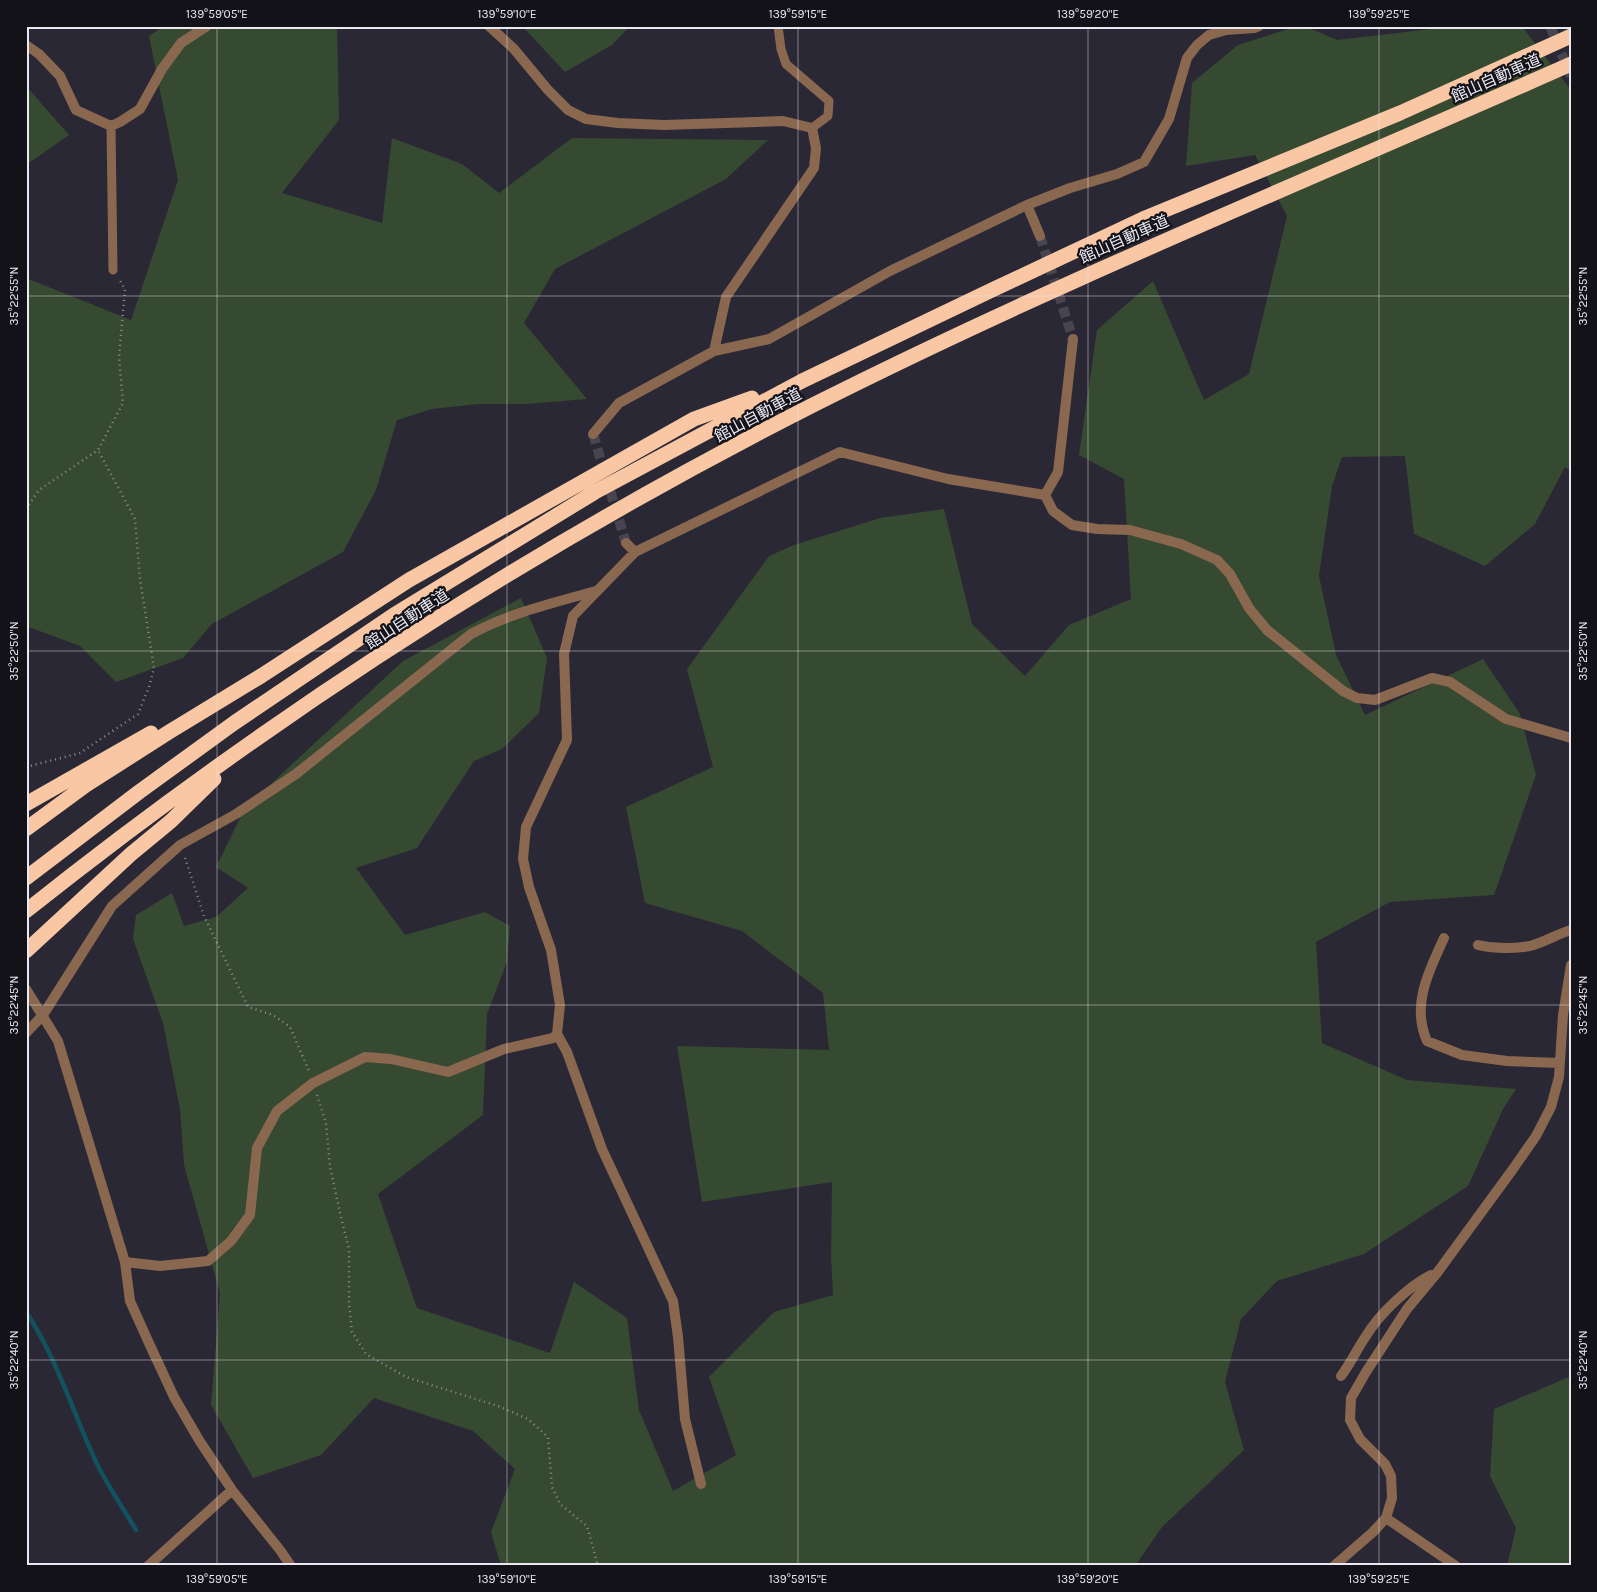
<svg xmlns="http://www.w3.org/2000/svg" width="1597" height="1592" font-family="Karla,'Noto Sans JP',sans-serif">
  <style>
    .green { fill: #364931 }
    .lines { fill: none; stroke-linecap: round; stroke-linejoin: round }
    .stream { stroke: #12525f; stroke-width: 4.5 }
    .street-tunnel { stroke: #484551; stroke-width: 10; stroke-dasharray: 10 5; stroke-linecap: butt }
    .path { stroke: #908d98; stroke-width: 2.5; stroke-dasharray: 1 4; stroke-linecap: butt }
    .lane { stroke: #8a6850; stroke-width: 9 }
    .street { stroke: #8a6850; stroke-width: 10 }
    .highway { stroke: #f9c7a3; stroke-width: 15 }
    .ticks { fill: none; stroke: #eae8f1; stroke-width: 1; stroke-opacity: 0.45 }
    .labels { text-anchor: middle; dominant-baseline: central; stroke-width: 4.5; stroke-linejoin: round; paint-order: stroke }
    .street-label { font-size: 16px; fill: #eae8f1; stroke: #131218 }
    .neatline { fill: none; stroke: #eae8f1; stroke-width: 2 }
    .ticks-label { font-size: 12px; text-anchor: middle; fill: #eae8f1 }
  </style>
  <rect width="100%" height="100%" fill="#2b2835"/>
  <path class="green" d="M 164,26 L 337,26 L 339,120 L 282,193 L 382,223 L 392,138 L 462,164 L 499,193 L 572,138 L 768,140 L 726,179 L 555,269 L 524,323 L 587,399 L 526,404 L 478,404 L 432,409 L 397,420 L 376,490 L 343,552 L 212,624 L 183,658 L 116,682 L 80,646 L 26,626 L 26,278 L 131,320 L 178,180 L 149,36 Z
    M 522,26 L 630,26 L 612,45 L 565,72 Z
    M 1298,26 L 1304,26 L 1337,40 L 1457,26 L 1517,26 L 1523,28 L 1571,90 L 1571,472 L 1565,467 L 1535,524 L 1485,566 L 1414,534 L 1405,456 L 1342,457 L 1332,486 L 1319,576 L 1336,655 L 1365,715 L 1483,659 L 1520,714 L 1536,775 L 1494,895 L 1390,902 L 1316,942 L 1322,1043 L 1407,1080 L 1516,1089 L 1503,1109 L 1468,1186 L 1364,1254 L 1277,1281 L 1241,1319 L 1225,1382 L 1244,1450 L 1162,1527 L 1135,1566 L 501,1566 L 491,1532 L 515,1469 L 473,1431 L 374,1398 L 321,1455 L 253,1478 L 211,1405 L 220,1293 L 184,1165 L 180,1109 L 163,1023 L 133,939 L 136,915 L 172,893 L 184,926 L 216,917 L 248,888 L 216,867 L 245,808 L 403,661 L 521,598 L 547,658 L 539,713 L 502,749 L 474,761 L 417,848 L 356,868 L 405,935 L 485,912 L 510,926 L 507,962 L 487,1014 L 483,1115 L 378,1194 L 417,1308 L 550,1353 L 574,1282 L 627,1318 L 639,1410 L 673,1491 L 736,1455 L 709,1377 L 774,1312 L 833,1295 L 831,1257 L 832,1182 L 702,1202 L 677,1046 L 829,1050 L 823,993 L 742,931 L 645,903 L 626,807 L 713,767 L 687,669 L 769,556 L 794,545 L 880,518 L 944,509 L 972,624 L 1025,676 L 1069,625 L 1131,599 L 1124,479 L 1079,455 L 1097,330 L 1153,281 L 1204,400 L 1249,374 L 1287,216 L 1255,155 L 1186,166 L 1192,83 L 1238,45 Z
    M 26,86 L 69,135 L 26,165 Z
    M 1571,1376 L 1571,1566 L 1507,1566 L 1516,1528 L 1490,1476 L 1494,1409 Z"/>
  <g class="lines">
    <path class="stream" d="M 26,1312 C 57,1358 73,1413 97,1464 C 108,1486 123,1508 136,1530"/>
    <path class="street-tunnel" d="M 1550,26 L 1571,76
      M 1040,236 L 1073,339
      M 593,434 L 626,543"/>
    <path class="path" d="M 26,509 L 39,490 L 98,450 L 123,403 L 119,357 L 125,289 L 119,279
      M 26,767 L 80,753 L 138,714 L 149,687 L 154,668 L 140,579 L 135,519 L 98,450
      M 185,858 L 204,916 L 248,1007 L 273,1015 L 290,1027 L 309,1071
      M 317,1095 L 326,1123 L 330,1167 L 341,1217 L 349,1249 L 349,1304 L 352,1332 L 366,1354 L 406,1377 L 498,1406 L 528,1419 L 548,1437 L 552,1487 L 560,1504 L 587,1526 L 598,1566"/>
    <path class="lane" d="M 778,26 L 781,49 L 786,64 L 829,101 L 828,116 L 812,128
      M 111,126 L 113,270"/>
    <path class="street" d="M 489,26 L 514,49 L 548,90 L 568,110 L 586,119 L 618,123 L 664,125 L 783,121 L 812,128 L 816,148 L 814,168 L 726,297 L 714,351
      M 26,45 L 39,54 L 60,76 L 76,110 L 111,126 L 120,122 L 140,109 L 162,69 L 181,43 L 207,26
      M 1027,205 L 1040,236
      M 593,434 L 619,403 L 714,351 L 769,339 L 890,271 L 1027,205 L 1070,188 L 1117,174 L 1144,162 L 1169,119 L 1187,58 L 1197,45 L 1209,35 L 1226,30 L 1254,28 L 1259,26
      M 1045,495 L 1053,511 L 1072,525 L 1097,529 L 1130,530 L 1181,544 L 1217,560 L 1230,574 L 1249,608 L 1267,630 L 1343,691 L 1357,698 L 1375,700 L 1432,678 L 1450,682 L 1506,719 L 1571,738
      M 1045,495 L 1058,472 L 1073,339
      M 626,543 L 635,552
      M 1444,938 C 1429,971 1411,1005 1427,1041 L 1462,1055 L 1507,1061 L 1560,1063
      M 1478,945 C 1495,949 1512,949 1530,946 C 1543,943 1557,934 1571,930
      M 26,989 L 58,1041 L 125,1262 L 130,1301 L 148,1341 L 174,1397 L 199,1440 L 232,1490 L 280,1550 L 291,1566
      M 26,1033 L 43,1015 L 112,906 L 180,845 L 236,814 L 296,774 L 471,634 C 510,613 553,603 596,591
      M 557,1034 L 567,1052 L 602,1149 L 673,1301 L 678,1337 L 685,1419 L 701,1484
      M 125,1262 L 160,1266 L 208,1261 L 231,1241 L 250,1215 L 257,1148 L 277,1111 L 313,1083 L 365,1057 L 391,1059 L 448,1072 L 504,1049 L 553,1038 L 557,1034 L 560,1005 L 551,950 L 529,887 L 523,859 L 526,827 L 567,740 L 564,654 L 573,616 L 635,552 L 840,452 L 948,479 L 1045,495
      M 1341,1376 C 1351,1363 1357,1349 1366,1336 C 1380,1313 1408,1287 1431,1275
      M 1386,1518 L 1456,1566
      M 148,1566 L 232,1490
      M 1334,1566 L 1373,1532 L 1386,1518 L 1392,1498 L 1391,1476 L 1385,1464 L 1360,1439 L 1350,1420 L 1351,1398 L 1366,1372 L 1407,1309 L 1437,1273 L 1513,1169 L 1536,1136 L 1551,1107 L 1559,1077 L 1563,1015 L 1571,965"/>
    <path class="highway" d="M 26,804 L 151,733
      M 26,829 L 86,785 L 169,732 L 261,676 L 409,580 L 694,419 L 752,398
      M 26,878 L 139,792 L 234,723 L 394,615 L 595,492 L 802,381 L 994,289 L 1143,219 L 1400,113 L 1571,36
      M 26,911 C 271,716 538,544 817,403 C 1063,279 1319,176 1571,64
      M 26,951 L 131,854 L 171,821 L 214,779"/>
  </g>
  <path class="ticks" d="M 217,26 L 217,1566M 507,26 L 507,1566M 798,26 L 798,1566M 1088,26 L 1088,1566M 1379,26 L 1379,1566M 26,296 L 1571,296M 26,651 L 1571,651M 26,1005 L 1571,1005M 26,1360 L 1571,1360"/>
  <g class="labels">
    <g class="street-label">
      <text transform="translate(1496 78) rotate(-24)">館山自動車道</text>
      <text transform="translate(1124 239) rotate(-24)">館山自動車道</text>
      <text transform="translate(758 415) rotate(-28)">館山自動車道</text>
      <text transform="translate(407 619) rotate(-33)">館山自動車道</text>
    </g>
  </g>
  <rect width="1597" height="1592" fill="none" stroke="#131218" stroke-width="55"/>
  <rect x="28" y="28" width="1542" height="1536" class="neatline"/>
  <g class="ticks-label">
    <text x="217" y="18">139°59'05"E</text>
    <text x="507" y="18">139°59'10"E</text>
    <text x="798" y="18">139°59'15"E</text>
    <text x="1088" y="18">139°59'20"E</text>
    <text x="1379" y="18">139°59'25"E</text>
    <text transform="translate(14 296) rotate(-90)" y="4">35°22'55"N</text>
    <text transform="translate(1583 296) rotate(-90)" y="4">35°22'55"N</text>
    <text transform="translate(14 651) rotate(-90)" y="4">35°22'50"N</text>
    <text transform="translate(1583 651) rotate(-90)" y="4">35°22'50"N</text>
    <text transform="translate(14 1005) rotate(-90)" y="4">35°22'45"N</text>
    <text transform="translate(1583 1005) rotate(-90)" y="4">35°22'45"N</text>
    <text transform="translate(14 1360) rotate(-90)" y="4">35°22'40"N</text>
    <text transform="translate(1583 1360) rotate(-90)" y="4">35°22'40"N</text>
    <text x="217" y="1583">139°59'05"E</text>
    <text x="507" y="1583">139°59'10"E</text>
    <text x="798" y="1583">139°59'15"E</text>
    <text x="1088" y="1583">139°59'20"E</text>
    <text x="1379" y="1583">139°59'25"E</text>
  </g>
</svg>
